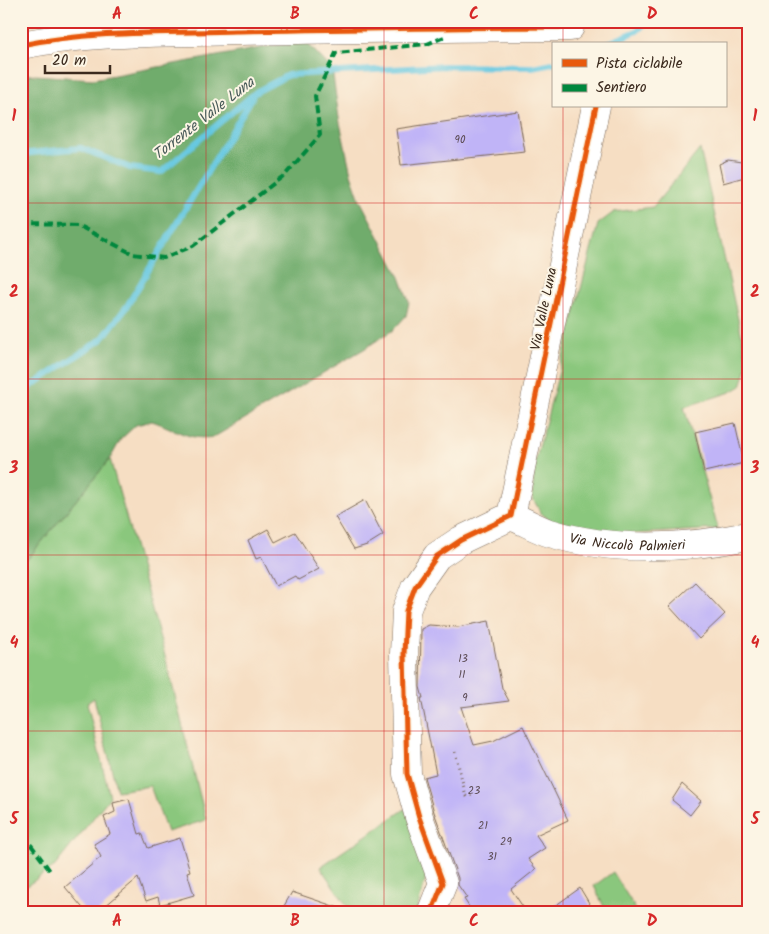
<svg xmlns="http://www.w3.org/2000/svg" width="769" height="934" font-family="Kalam,sans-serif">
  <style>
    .green { fill: #8ac77d; stroke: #62784e }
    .forest { fill: #6fac6c; stroke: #556b45 }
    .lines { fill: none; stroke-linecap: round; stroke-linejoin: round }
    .stream { stroke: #63c7e1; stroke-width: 6 }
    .building { fill: #c0b4f7 }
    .minor-casing { stroke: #7c6958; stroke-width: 29 }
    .path { stroke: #7c6958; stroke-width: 3; stroke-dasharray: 1 4; stroke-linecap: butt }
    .minor { stroke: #fff; stroke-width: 28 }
    .quiet { stroke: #00873e; stroke-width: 4; stroke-dasharray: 8 4; stroke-linecap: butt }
    .cycleway-casing { stroke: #fcf5e5; stroke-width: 8 }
    .cycleway { stroke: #e8590c; stroke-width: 5 }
    .grid { fill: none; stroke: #d62828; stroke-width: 1; stroke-opacity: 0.55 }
    .labels { text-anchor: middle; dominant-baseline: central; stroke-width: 4; stroke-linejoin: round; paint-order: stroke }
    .number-label { font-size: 11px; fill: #5c4c54 }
    .street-label { font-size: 14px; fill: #3b2a1e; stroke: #fcf5e5 }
    .water-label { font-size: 15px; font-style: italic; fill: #475958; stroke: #fcf5e5 }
    .neatline { fill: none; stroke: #d62828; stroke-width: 2 }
    .grid-label { font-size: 16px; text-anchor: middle; font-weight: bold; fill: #d62828 }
  </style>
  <rect width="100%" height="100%" fill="#fcf5e5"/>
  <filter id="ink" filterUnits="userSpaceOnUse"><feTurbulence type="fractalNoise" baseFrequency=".02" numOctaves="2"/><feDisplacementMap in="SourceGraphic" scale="10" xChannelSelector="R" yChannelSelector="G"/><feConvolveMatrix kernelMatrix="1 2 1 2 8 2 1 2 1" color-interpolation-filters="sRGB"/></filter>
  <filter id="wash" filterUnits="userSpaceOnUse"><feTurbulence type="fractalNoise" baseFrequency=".0096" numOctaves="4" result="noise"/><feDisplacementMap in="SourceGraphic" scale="20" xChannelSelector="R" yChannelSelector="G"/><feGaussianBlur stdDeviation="1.12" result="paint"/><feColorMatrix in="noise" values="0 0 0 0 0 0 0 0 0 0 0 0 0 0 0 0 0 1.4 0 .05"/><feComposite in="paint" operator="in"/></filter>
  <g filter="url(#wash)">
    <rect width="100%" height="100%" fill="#f6dec3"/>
    <path class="green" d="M 700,149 L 748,364 L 741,386 L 731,392 L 684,407 L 718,529 L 630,534 L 556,526 L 541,513 L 532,497 L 535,463 L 598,224 L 614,212 L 653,207 Z
      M 110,459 L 165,656 L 206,820 L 167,832 L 150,786 L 117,791 L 94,698 L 87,703 L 110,797 L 55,866 L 21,890 L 21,567 Z
      M 405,809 L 430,864 L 416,913 L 352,913 L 320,867 Z
      M 613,872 L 638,913 L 607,913 L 594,886 Z"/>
    <path class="forest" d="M 304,40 L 332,69 L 339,118 L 351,174 L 360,200 L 400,277 L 409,302 L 406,316 L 393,330 L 364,349 L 214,437 C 188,441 176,429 152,421 L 136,425 L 121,439 L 110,459 L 21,567 L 21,74 L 93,79 Z"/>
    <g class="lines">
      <path class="stream" d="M 606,44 L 637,31 L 648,21
        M 21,154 L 81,148 L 130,168 L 161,172 L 256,92 L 288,75 L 443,66 L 532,67 L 553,63
        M 21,393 L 102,339 L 127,306 L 252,98"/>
    </g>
    <g id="blocks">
      <path class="building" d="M 518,111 L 525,152 L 401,165 L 396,129 Z
        M 728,160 L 748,163 L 748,176 L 723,183 L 719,164 Z
        M 735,423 L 744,463 L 704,472 L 695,432 Z
        M 365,500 L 383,535 L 367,545 L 354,549 L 335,517 Z
        M 268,529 L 275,542 L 295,532 L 319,569 L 298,580 L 295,576 L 276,586 L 261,557 L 256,559 L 248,540 Z
        M 695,582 L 725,614 L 699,639 L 669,606 Z
        M 489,621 L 502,688 L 509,701 L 461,707 L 474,745 L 493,741 L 523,726 L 568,820 L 536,835 L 545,848 L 528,859 L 536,869 L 511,889 L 527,913 L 473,913 L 464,899 L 467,898 L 458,885 L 458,878 L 434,812 L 424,777 L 436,774 L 421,698 L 423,698 L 420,687 L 421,629 L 429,625 L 458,627 Z
        M 682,784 L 701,801 L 690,815 L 672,800 Z
        M 129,799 L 139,834 L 142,833 L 148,848 L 180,838 L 190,871 L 187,872 L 194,895 L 160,905 L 158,897 L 146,901 L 138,878 L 97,913 L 87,913 L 65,887 L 101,857 L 94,844 L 110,834 L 104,817 L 115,812 L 113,803 Z
        M 580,888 L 595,913 L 545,913 Z
        M 292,892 L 345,910 L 344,913 L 280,913 Z"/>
    </g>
  </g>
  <g filter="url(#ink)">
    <use href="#blocks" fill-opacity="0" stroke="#7c6958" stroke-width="1"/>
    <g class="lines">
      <defs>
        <g id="minor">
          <path d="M 21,45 C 91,31 165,33 236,31 C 348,29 459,27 570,27"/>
          <path d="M 511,516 L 596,106"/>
          <path id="s1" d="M 511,516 C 524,521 537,529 550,533 C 612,552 684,549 748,536"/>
          <path d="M 431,913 L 443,883 L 419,817 L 407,774 L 404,654 L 406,611 L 415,587 L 437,556 L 461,540 L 511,516"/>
        </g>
      </defs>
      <use href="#minor" class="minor-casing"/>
      <path class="path" d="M 455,752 L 466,796 L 475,795"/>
      <use href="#minor" class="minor"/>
      <path class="quiet" d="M 21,224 L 77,225 L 133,254 L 164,258 L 193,246 L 286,174 L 320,135 L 315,96 L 336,53 L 427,44 L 447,36
        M 21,837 L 31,845 L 51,872"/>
      <defs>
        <path id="cycleway" d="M 21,45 C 91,31 165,33 236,31 C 348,29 459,27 570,27
          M 431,913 L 443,883 L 419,817 L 407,774 L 404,654 L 406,611 L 415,587 L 437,556 L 461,540 L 511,516 L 596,106"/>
      </defs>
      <use href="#cycleway" class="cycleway-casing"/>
      <use href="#cycleway" class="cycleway"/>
    </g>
  </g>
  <path class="grid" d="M 206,21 L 206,913M 384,21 L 384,913M 563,21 L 563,44M 563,106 L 563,913M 21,203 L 748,203M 21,379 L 748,379M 21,555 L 748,555M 21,731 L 748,731"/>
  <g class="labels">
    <g class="number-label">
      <text x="460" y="140">90</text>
      <text x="463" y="659">13</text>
      <text x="462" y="675">11</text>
      <text x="465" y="698">9</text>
      <text x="474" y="791">23</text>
      <text x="483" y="826">21</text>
      <text x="506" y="842">29</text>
      <text x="492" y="857">31</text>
    </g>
    <g class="street-label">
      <text transform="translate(544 309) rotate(-78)">Via Valle Luna</text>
      <text stroke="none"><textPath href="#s1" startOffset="121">Via Niccolò Palmieri</textPath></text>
    </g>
    <g class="water-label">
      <text transform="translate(204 119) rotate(-38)">Torrente Valle Luna</text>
    </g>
  </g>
  <rect width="769" height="934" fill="none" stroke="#fcf5e5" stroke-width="55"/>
  <rect x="552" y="42" width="175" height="65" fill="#fcf5e5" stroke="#afa495"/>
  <rect x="562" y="59" width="25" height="8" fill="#e8590c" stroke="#afa495"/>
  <text x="596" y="68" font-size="15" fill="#3b2a1e">Pista ciclabile</text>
  <rect x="562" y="84" width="25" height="8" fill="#00873e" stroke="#afa495"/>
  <text x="596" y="92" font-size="15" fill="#3b2a1e">Sentiero</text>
  <path d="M45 65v8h65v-8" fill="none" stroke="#3b2a1e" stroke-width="2.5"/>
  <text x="52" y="65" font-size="15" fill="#3b2a1e" stroke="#fcf5e5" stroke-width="4" paint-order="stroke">20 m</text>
  <rect x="28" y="28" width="714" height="878" class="neatline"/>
  <g class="grid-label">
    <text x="117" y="19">A</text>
    <text x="295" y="19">B</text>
    <text x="474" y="19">C</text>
    <text x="652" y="19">D</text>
    <text x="14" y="121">1</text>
    <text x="755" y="121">1</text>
    <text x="14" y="297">2</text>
    <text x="755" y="297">2</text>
    <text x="14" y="473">3</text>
    <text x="755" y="473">3</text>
    <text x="14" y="648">4</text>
    <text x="755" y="648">4</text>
    <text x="14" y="824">5</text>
    <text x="755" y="824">5</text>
    <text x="117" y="926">A</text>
    <text x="295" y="926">B</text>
    <text x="474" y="926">C</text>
    <text x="652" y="926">D</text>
  </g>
</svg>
